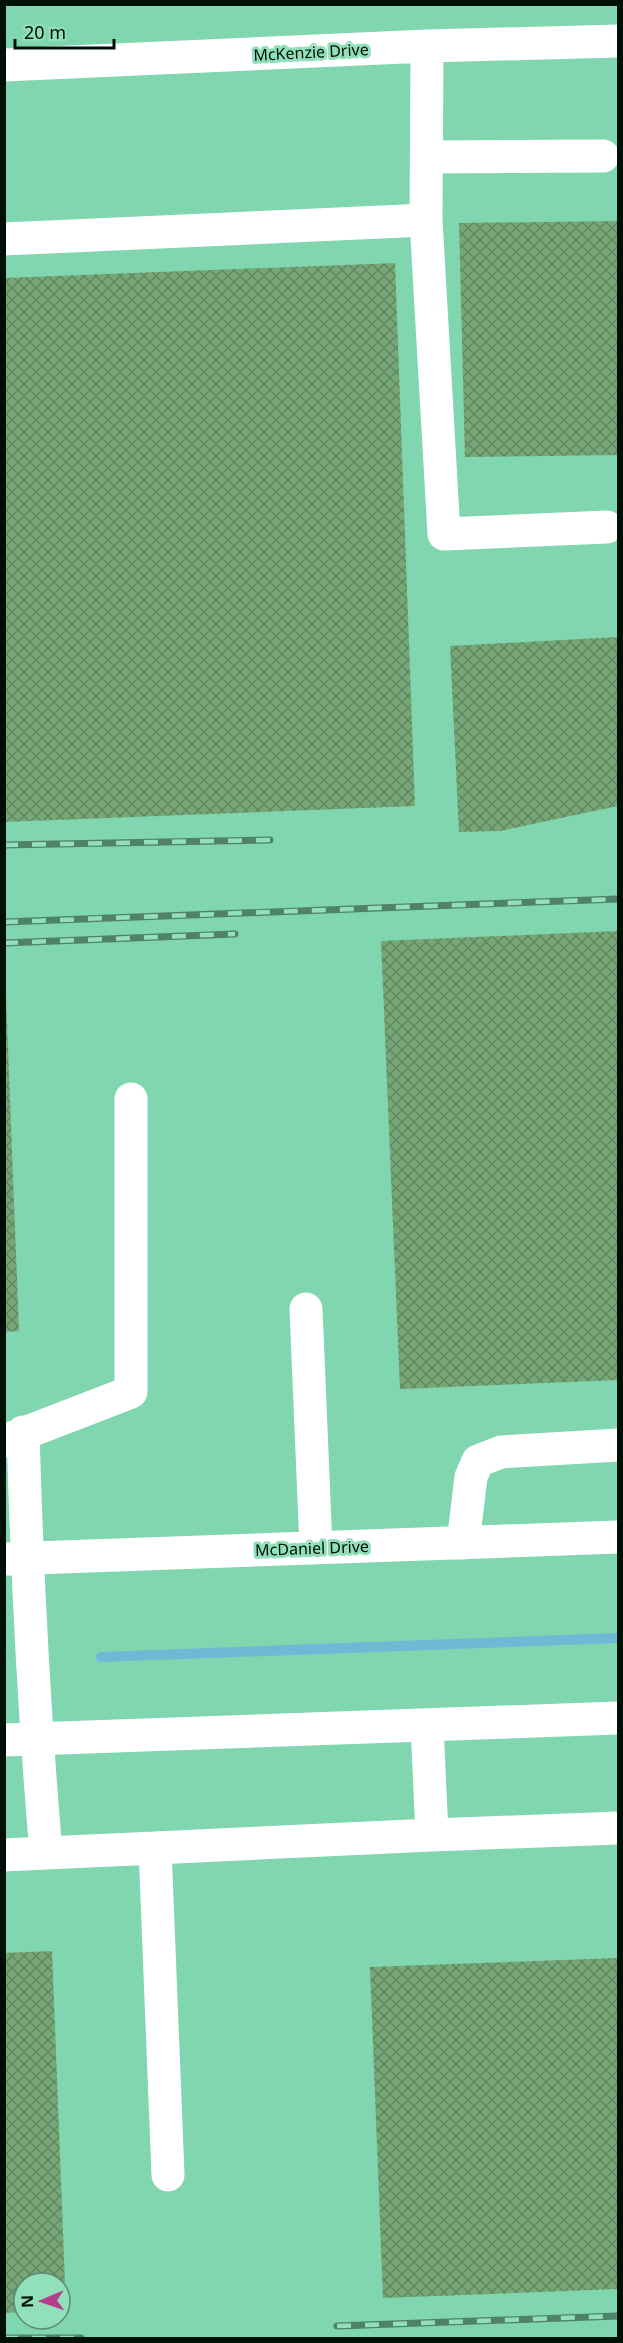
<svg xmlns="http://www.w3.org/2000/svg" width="623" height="2343" font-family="'Noto Sans',sans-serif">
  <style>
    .built { fill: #7fd6af; fill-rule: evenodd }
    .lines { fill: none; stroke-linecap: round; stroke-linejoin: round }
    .stream { stroke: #6ebad6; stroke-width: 10 }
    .building { fill: url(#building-cross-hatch) }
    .minor { stroke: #fff; stroke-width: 33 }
    .rail-casing { stroke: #508169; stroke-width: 7 }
    .rail { stroke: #92dfbb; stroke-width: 4.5; stroke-dasharray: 14; stroke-linecap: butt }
    .labels { text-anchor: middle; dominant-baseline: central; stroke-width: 6; stroke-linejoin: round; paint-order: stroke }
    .street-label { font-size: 16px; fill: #001007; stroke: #92dfbb }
  </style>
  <defs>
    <pattern id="building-cross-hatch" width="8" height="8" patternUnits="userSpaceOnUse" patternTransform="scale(1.5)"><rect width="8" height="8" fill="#78a777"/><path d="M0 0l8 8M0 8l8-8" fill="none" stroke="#608760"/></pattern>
  </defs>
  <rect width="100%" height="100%" fill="#92dfbb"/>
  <path class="built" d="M 5,5 L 618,5 L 618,2338 L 5,2338 ZM 24,2283 L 60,2283 L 60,2319 L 24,2319 Z"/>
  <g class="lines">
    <path class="stream" d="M 101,1657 L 618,1638"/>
  </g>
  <path class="building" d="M 618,221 L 618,455 L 465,457 L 459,223 Z
    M 395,263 L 415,806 L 4,822 L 4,278 Z
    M 618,637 L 618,806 L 500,831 L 459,832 L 450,646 Z
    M 618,931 L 618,1380 L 400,1389 L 381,941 Z
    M 4,996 L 6,996 L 19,1331 L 4,1332 Z
    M 52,1951 L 66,2310 L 60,2310 L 60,2283 L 24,2283 L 24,2312 L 4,2313 L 4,1953 Z
    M 618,1958 L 618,2289 L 383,2298 L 370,1967 Z"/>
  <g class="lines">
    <path class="minor" d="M 4,65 L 427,46 L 618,41
      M 427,157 L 603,156
      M 426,220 L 444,534 L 607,527
      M 4,239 L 426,220 L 427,46
      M 306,1309 L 316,1548
      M 23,1432 C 27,1573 34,1713 46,1853 L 155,1848 L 168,2175
      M 4,1441 L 131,1392 L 131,1099
      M 463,1543 L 471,1477 L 478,1461 L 501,1452 L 618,1445
      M 6,1559 L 618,1537
      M 4,1740 L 618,1718
      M 432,1835 L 618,1828
      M 155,1848 L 432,1835 L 427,1725
      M 4,1855 L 46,1853"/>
    <defs>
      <path id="rail" d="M 4,845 L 270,840
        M 4,922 L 618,899
        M 4,943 L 235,934
        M 337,2326 L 618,2316
        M 4,2338 L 81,2338"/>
    </defs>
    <use href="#rail" class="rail-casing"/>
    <use href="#rail" class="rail"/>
  </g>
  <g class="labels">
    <g class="street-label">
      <text transform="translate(311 52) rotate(-3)">McKenzie Drive</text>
      <text transform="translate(312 1548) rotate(-2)">McDaniel Drive</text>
    </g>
  </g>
  <rect width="623" height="2343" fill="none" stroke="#001007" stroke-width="12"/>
  <g transform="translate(42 2301) rotate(268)"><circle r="28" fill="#92dfbb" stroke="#588c73" stroke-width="1.5"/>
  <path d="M0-4.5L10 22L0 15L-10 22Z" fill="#b53b8d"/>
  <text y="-9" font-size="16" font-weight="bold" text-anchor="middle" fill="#001007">N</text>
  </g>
  <path d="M15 39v9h99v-9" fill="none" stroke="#001007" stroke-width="3"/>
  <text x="24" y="39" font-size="18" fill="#001007" stroke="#92dfbb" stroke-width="4.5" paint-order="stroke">20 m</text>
</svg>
